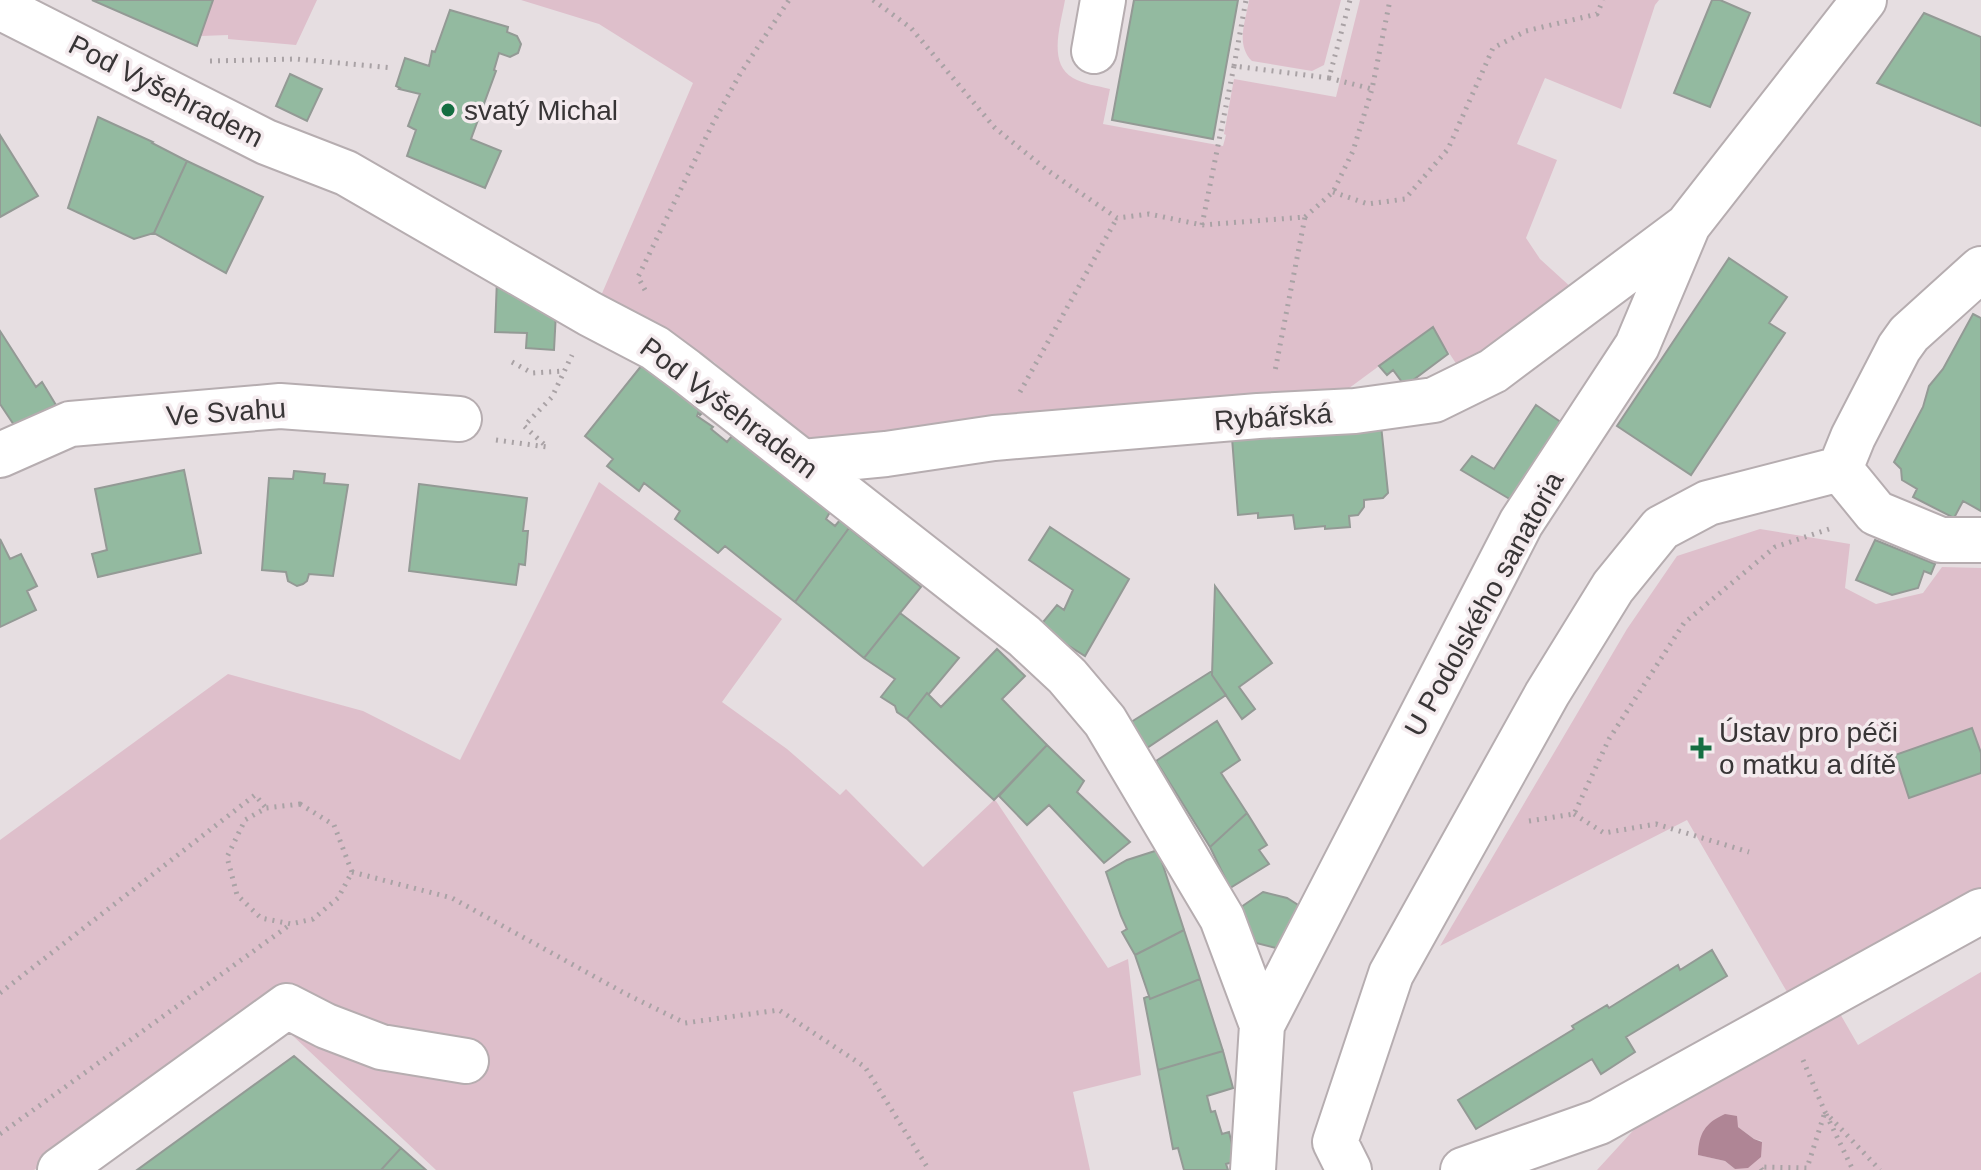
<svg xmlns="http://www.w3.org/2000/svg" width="1981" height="1170" font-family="Arial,sans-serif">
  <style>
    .green { fill: #debfcb; fill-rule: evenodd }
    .water { fill: #af8595 }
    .building { fill: #93baa0; stroke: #939a95; stroke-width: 2 }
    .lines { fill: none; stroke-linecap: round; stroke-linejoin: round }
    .minor-casing { stroke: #b6adb0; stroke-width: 48 }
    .path { stroke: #a9a2a5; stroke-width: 5; stroke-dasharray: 2 6; stroke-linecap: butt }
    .minor { stroke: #fff; stroke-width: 44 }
    .poi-dot { fill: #156e42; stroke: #f4ebee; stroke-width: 3 }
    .labels { text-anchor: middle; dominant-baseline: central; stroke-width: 7; stroke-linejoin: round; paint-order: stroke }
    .street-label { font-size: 28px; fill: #383536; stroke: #f4ebee }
    .poi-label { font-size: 28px; fill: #383536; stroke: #f4ebee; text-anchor: start }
  </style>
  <rect width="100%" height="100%" fill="#e6dee1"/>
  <path class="green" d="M 213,0 L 317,0 L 296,45 L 228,39 L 228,35 L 201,36 Z
    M 521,0 L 1065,0 C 1061,24 1047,63 1073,78 C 1083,84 1098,86 1110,89 L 1103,124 L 1223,146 L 1226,135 L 1224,134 L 1234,79 L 1336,97 L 1360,0 L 1659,0 L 1655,5 L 1621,109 L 1545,78 L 1517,144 L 1557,160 L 1526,238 L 1540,259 L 1584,299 L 1459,368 L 1432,327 L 1337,397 L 819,445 L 793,431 L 714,362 L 600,298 L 693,83 L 599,24 Z
    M 1249,0 L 1341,0 L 1324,65 L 1312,71 L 1252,61 C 1235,44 1246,21 1249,0 Z
    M 599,482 L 782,619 L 722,702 L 787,749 L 840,795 L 846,789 L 923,867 L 994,800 L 996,801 L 1108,968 L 1128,959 L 1141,1075 L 1073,1092 L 1090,1170 L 436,1170 L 292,1035 L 323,1004 L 276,998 L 34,1170 L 0,1170 L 0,840 L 228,674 L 363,711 L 460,760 Z
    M 1760,529 L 1850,544 L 1845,588 L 1876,604 L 1923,593 L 1942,567 L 1981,568 L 1981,753 L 1972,728 L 1895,756 L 1910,798 L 1981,773 L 1981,888 L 1790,997 L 1687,820 L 1440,946 L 1627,629 L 1677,556 Z
    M 1981,972 L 1981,1170 L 1597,1170 L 1640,1123 L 1839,1012 L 1858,1045 ZM 1738,1127 L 1754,1139 L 1762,1141 L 1735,1169 L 1725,1161 L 1699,1155 Z"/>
  <path class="water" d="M 1725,1114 L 1737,1116 L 1738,1127 L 1754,1139 L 1762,1142 L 1761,1157 L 1748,1168 L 1735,1169 L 1725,1161 L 1698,1155 C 1699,1133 1705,1123 1725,1114 Z"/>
  <path class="building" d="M 92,0 L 213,0 L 197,46 Z
    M 1134,0 L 1238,0 L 1213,139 L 1112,120 Z
    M 1712,0 L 1720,0 L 1750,13 L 1710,107 L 1674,93 Z
    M 450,10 L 508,27 L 507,32 L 517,36 L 521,44 L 518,53 L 510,57 L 499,53 L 494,70 L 496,71 L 471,139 L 501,151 L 485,188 L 407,156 L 416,130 L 408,126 L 420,94 L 399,89 L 400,88 L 396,86 L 405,58 L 429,66 L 432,51 L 435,52 Z
    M 1924,13 L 1981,37 L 1981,126 L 1877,83 Z
    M 290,74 L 322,89 L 307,121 L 276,106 Z
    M 98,117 L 153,142 L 152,143 L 187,161 L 154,233 L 134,239 L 68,208 Z
    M 0,135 L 38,196 L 0,217 Z
    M 187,161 L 263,197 L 226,273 L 154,233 Z
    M 1729,258 L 1787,297 L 1769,323 L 1785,333 L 1691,475 L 1617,426 Z
    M 497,279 L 556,312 L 554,350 L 526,348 L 527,333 L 495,332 Z
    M 1973,314 L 1981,318 L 1981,511 L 1963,501 L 1954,518 L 1913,497 L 1917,489 L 1902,480 L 1901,469 L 1894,462 L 1923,407 L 1929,386 L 1943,369 Z
    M 1433,327 L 1448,354 L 1405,386 L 1393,370 L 1387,375 L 1379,366 Z
    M 0,331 L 36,387 L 42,382 L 56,405 L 14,425 L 0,404 Z
    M 642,365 L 703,412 L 700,415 L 698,413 L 697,416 L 713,427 L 711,429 L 727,442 L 732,436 L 830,512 L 826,519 L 835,526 L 840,520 L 849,528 L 795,602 L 725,546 L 718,553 L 675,519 L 680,511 L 644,483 L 639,491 L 607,466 L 613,459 L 585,436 Z
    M 1536,405 L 1565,425 L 1518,504 L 1461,470 L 1472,456 L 1494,469 Z
    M 1381,425 L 1388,493 L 1383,498 L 1364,500 L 1364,507 L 1358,515 L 1349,516 L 1350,527 L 1325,529 L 1325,526 L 1295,529 L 1293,515 L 1258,518 L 1258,513 L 1238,515 L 1232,438 Z
    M 184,470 L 201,553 L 98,577 L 92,554 L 107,550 L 95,489 Z
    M 294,471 L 325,474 L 324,483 L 348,485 L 333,576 L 309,574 L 307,581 L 303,584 L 297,586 L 288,581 L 286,572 L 262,570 L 269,478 L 293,479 Z
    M 419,484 L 527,498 L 523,531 L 528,531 L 525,565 L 519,564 L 516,585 L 409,571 Z
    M 1050,527 L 1129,579 L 1085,656 L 1039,627 L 1057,605 L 1064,610 L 1073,590 L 1029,560 Z
    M 849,528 L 921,587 L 864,658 L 795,602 Z
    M 0,539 L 10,559 L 21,554 L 37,586 L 27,591 L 36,610 L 0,627 Z
    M 1875,540 L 1935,564 L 1931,574 L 1924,571 L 1918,588 L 1892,595 L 1856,580 Z
    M 1215,586 L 1272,663 L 1239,687 L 1255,709 L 1242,719 L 1212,675 Z
    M 900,613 L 959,658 L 929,694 L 927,693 L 907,719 L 897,712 L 895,706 L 881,697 L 895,679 L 864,658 Z
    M 997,649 L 1025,676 L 1002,699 L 1047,745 L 994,800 L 907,719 L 927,693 L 941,707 Z
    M 1212,671 L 1212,675 L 1226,695 L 1144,750 L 1128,724 Z
    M 1217,721 L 1240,760 L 1221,773 L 1247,813 L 1210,847 L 1156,761 Z
    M 1972,728 L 1981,753 L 1981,773 L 1909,798 L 1895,755 Z
    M 1047,745 L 1084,781 L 1077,792 L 1130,842 L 1104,863 L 1049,805 L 1027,825 L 999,796 Z
    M 1247,813 L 1267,845 L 1259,850 L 1269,864 L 1230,888 L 1210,847 Z
    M 1158,850 L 1184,930 L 1135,955 L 1122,932 L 1127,929 L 1121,916 L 1106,872 L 1127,860 Z
    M 1263,892 L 1287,898 L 1303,908 L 1280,949 L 1256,943 L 1241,907 Z
    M 1184,930 L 1200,979 L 1150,999 L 1135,955 Z
    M 1712,950 L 1727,976 L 1626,1037 L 1635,1052 L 1601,1074 L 1592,1059 L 1476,1129 L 1458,1100 L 1574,1029 L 1572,1026 L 1607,1005 L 1609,1008 L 1678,965 L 1680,970 Z
    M 1200,979 L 1223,1051 L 1158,1070 L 1144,998 L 1149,996 L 1150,999 Z
    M 1223,1051 L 1233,1088 L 1207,1096 L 1211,1112 L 1215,1111 L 1222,1134 L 1229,1132 L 1236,1161 L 1226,1164 L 1228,1170 L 1184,1170 L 1178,1148 L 1173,1149 L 1158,1070 Z
    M 294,1056 L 401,1148 L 381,1170 L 137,1170 Z
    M 401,1148 L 426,1170 L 381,1170 Z"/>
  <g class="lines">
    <defs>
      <path id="minor" d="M 0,7 L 266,142 L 346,173 L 590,314 L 655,348 L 686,371 L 1024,636 L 1067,676 L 1105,721 L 1222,918 L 1262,1025
        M 1094,51 L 1103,0
        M 0,455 L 70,424 L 280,406 L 459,419
        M 803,462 L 886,454 L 994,438 L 1258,416 L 1355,411 L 1434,400 L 1493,371 L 1686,227
        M 1840,469 L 1853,437 L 1899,348 L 1909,334 L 1981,269
        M 1840,469 L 1876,513 L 1941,540 L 1981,540
        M 60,1170 L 287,1006 L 326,1026 L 381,1047 L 466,1061
        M 1253,1170 L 1262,1025 L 1521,523 L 1637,346 L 1688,225 L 1864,0
        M 1349,1170 L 1335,1142 L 1391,974 L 1547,694 L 1613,587 L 1661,528 L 1708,503 L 1840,469
        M 1463,1170 L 1599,1122 L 1981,911"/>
    </defs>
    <use href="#minor" class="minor-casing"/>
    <path class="path" d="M 873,0 L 911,28 L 995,128 L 1047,170 L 1117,218 L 1149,214 L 1202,225 L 1305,217 L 1275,371
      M 210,61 L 296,59 L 393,68
      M 1234,66 L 1246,0
      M 1329,78 L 1372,89
      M 1333,192 L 1368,204 L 1405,199 L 1448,149 L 1493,48 L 1526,31 L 1597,14 L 1603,0
      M 1305,217 L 1333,192 L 1353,151 L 1372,89 L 1390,0
      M 1202,225 L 1234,66 L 1329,78 L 1350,0
      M 645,290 L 638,277 L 712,125 L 740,74 L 789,0
      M 512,362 L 532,373 L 564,371
      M 1020,392 L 1117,218
      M 496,440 L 547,447 L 524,426 L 552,397 L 572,355
      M 300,804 L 334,825 L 352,872 L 338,898 L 313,919 L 291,924 L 261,918 L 237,895 L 227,857 L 245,820 L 266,808 Z
      M 1574,814 L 1604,833 L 1656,824 L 1749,852
      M 1529,821 L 1574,814 L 1609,739 L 1684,623 L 1775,547 L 1829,529
      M 352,872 L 452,898 L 626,994 L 685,1023 L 779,1010 L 865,1067 L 929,1170
      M 0,993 L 255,795 L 266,808
      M 1803,1060 L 1825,1112 L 1880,1170
      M 0,1134 L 291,924
      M 1762,1170 L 1760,1167 L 1807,1168 L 1825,1112 L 1853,1170"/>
    <use href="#minor" class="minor"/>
  </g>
  <g class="poi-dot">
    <circle cx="448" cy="110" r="8"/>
    <path d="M1697 736h8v8h8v8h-8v8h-8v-8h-8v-8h8z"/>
  </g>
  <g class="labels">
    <g class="street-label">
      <text transform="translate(166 91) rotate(27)">Pod Vyšehradem</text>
      <text transform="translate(729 408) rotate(37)">Pod Vyšehradem</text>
      <text transform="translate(226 412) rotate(-4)">Ve Svahu</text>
      <text transform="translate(1273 417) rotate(-4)">Rybářská</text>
      <text transform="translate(1484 604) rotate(-61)">U Podolského sanatoria</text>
    </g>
    <g class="poi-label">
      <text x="464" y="110">svatý Michal</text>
      <text x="1719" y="732">Ústav pro péči<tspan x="1719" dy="32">o matku a dítě</tspan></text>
    </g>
  </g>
</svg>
